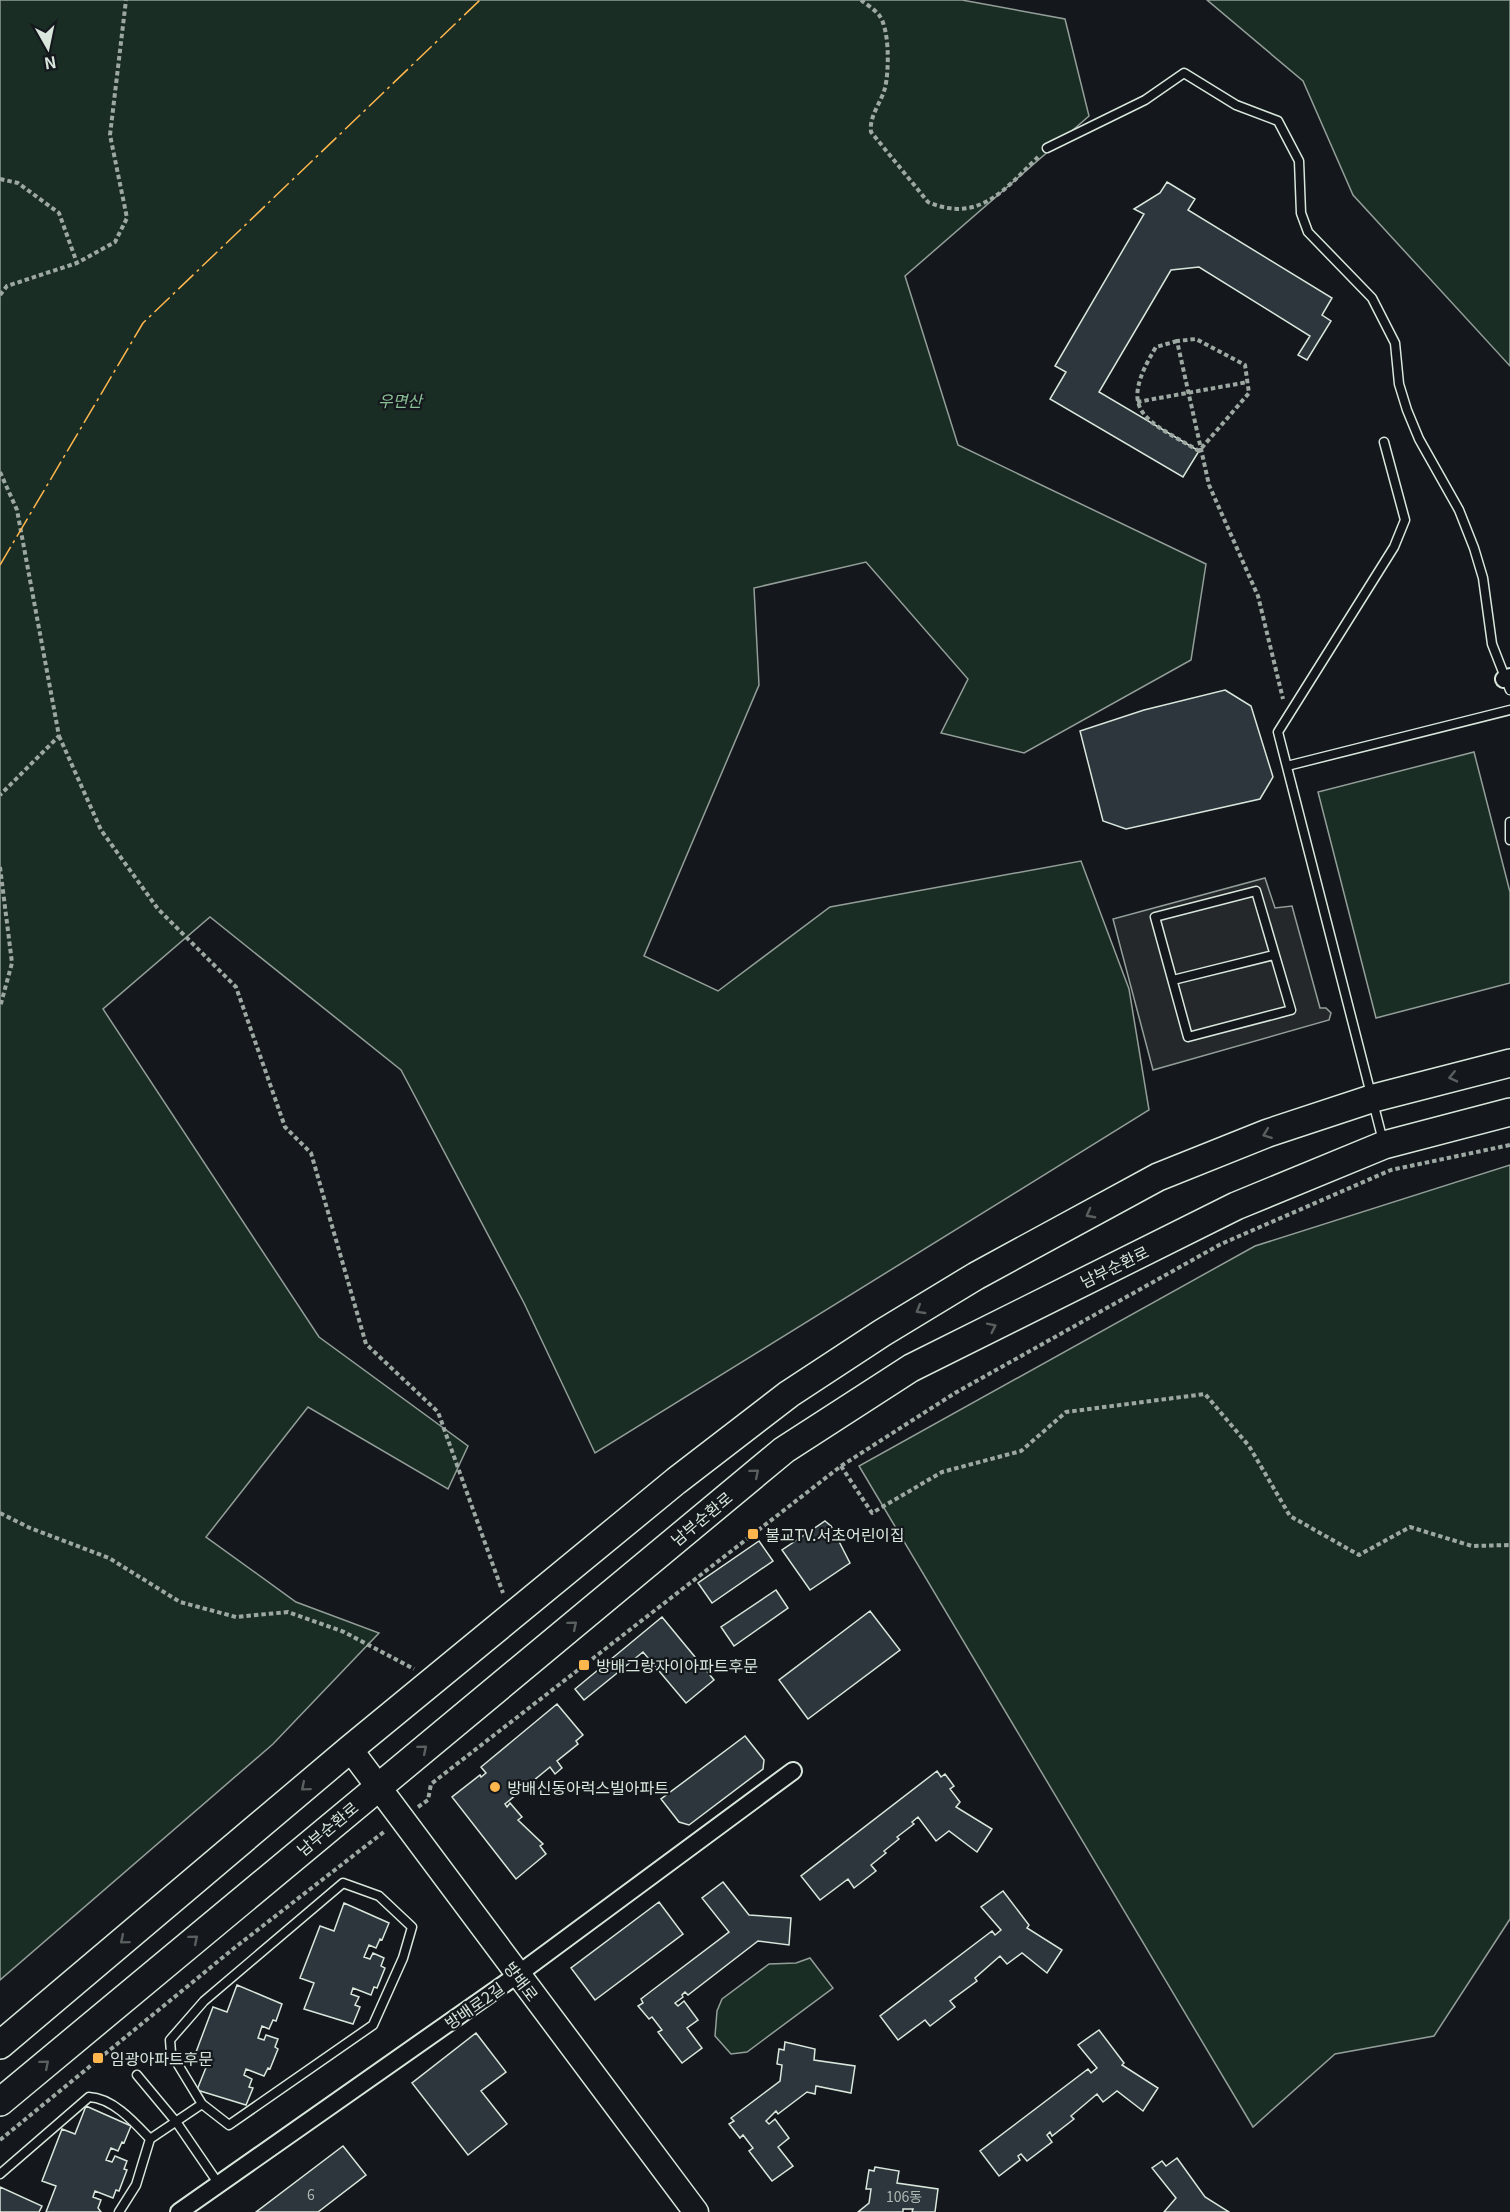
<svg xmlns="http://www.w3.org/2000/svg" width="1510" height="2212" font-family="Georgia,'Noto Sans KR',serif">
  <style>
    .green { fill: #1a2d24; stroke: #939e99; stroke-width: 1.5 }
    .parking { fill: #24282b; stroke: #939e99; stroke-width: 1.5 }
    .building { fill: #2c363c; stroke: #d8e6dc; stroke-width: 1.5 }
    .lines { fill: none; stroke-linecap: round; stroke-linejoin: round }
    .service-casing { stroke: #d8e6dc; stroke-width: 11 }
    .minor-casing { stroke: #d8e6dc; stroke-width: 20 }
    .secondary-casing { stroke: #d8e6dc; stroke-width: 27 }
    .primary-casing { stroke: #d8e6dc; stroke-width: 30 }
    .path { stroke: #9da8a2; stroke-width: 4; stroke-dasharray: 4.5 3; stroke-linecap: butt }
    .service { stroke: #14181c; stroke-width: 8 }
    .minor { stroke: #14181c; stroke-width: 16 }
    .secondary { stroke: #14181c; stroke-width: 24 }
    .primary { stroke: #14181c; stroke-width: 27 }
    .power { stroke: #ffb74d; stroke-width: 1.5; stroke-dasharray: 21 4.5 3 4.5; stroke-linecap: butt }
    .oneway { stroke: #59605f }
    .poi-dot { fill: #ffb74d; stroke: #14181c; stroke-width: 2 }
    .labels { text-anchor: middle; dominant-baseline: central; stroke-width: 4.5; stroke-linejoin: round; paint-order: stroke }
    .number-label { font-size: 14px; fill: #adbab4 }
    .park-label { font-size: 16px; font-style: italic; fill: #8ac095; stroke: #14181c }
    .street-label { font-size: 16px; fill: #d8e6dc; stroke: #14181c }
    .poi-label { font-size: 16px; fill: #d8e6dc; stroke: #14181c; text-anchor: start }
  </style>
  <rect width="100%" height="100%" fill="#14181c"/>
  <path class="green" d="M 0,0 L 962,0 L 1065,19 L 1089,116 L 905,276 L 958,445 L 1206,564 L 1191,660 L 1024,753 L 941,733 L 968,679 L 866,562 L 754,588 L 759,685 L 644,956 L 718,991 L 830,907 L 1081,861 L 1129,989 L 1149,1110 L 595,1453 L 524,1303 L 401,1070 L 210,917 L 103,1009 L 319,1337 L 468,1446 L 448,1489 L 308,1407 L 206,1537 L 296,1602 L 379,1633 L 273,1744 L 0,1980 Z
    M 1207,0 L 1510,0 L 1510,366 L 1353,195 L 1303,81 Z
    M 1474,752 L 1510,892 L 1510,983 L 1376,1018 L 1318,792 Z
    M 1510,1165 L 1510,1919 L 1434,2036 L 1335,2054 L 1253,2127 L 859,1466 L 1255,1246 Z
    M 810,1958 L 833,1988 L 747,2052 L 731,2054 L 715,2036 L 717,2011 L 722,1999 L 769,1964 L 796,1963 Z"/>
  <path class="parking" d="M 1265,878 L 1275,908 L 1292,906 L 1320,1008 L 1326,1008 L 1331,1013 L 1329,1020 L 1153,1070 L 1113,919 Z"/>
  <path class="building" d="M 1167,182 L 1195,199 L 1188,210 L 1332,298 L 1322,315 L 1331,321 L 1307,360 L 1298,355 L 1310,336 L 1199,267 L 1171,270 L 1099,392 L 1199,451 L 1183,477 L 1050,399 L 1066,372 L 1055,366 L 1144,214 L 1134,209 L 1160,193 Z
    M 1225,690 L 1251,706 L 1273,777 L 1260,799 L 1126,829 L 1103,821 L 1080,731 L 1144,710 Z
    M 825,1521 L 831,1526 L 850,1563 L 810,1590 L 782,1550 Z
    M 759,1541 L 773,1561 L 712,1603 L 698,1583 Z
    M 776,1590 L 788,1608 L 734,1646 L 721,1627 Z
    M 870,1611 L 900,1650 L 808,1719 L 779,1680 Z
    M 662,1617 L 714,1680 L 686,1703 L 643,1652 L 584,1700 L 575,1689 Z
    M 557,1704 L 583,1735 L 576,1741 L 578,1744 L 557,1761 L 562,1768 L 555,1774 L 550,1767 L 505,1804 L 507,1807 L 510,1803 L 522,1817 L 518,1820 L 543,1844 L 540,1846 L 546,1854 L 516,1879 L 452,1797 L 480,1775 L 481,1777 L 486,1773 L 481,1767 Z
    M 745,1736 L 764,1760 L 763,1769 L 689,1825 L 679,1822 L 661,1799 Z
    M 937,1771 L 941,1777 L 945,1774 L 954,1786 L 950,1789 L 960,1802 L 956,1807 L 992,1829 L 977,1852 L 949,1831 L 936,1841 L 918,1817 L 912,1822 L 914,1824 L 897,1837 L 899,1839 L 884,1851 L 886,1853 L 871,1865 L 876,1871 L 854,1888 L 848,1879 L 820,1900 L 801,1876 Z
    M 723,1882 L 749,1915 L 791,1918 L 789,1945 L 758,1941 L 688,1995 L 685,1992 L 682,1995 L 683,1997 L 675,2003 L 678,2006 L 684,2001 L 698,2020 L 687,2028 L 702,2048 L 682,2063 L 658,2032 L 662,2030 L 652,2017 L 649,2019 L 638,2006 L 643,2003 L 641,1999 L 650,1992 L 729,1932 L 702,1898 Z
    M 1003,1891 L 1029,1925 L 1027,1928 L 1062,1950 L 1047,1973 L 1022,1953 L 1007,1964 L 1000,1956 L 975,1978 L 977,1981 L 950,2001 L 955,2007 L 930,2026 L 925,2020 L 898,2040 L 880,2016 L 992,1931 L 995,1935 L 1001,1930 L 981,1907 Z
    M 659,1902 L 683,1934 L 595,2000 L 571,1968 Z
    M 344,1903 L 389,1923 L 382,1940 L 380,1939 L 376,1948 L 369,1945 L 364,1957 L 370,1959 L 373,1953 L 384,1958 L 381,1966 L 385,1968 L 377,1988 L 374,1987 L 371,1995 L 353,1988 L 351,1994 L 359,1997 L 355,2005 L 360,2007 L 353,2024 L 304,2009 L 314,1983 L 300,1978 L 320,1926 L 334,1931 Z
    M 237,1985 L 282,2004 L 276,2021 L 273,2020 L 269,2029 L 262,2026 L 258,2038 L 264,2040 L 266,2035 L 278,2039 L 275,2047 L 278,2049 L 270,2069 L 268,2068 L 264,2076 L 246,2069 L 244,2075 L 252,2079 L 249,2087 L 253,2088 L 246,2105 L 197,2090 L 207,2065 L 193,2060 L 213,2007 L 227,2012 Z
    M 1099,2030 L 1124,2063 L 1122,2065 L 1158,2088 L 1143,2111 L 1117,2091 L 1103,2102 L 1097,2094 L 1071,2116 L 1074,2119 L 1052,2136 L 1050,2132 L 1047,2135 L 1052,2142 L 1027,2161 L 1021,2154 L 1018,2156 L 1020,2160 L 999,2176 L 980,2151 L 1088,2069 L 1091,2073 L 1097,2068 L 1078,2045 Z
    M 476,2033 L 506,2072 L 481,2091 L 507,2124 L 468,2155 L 412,2083 Z
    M 785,2042 L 815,2049 L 814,2060 L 855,2066 L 851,2093 L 816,2086 L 815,2094 L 807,2092 L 778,2114 L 776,2111 L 766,2121 L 769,2124 L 775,2119 L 789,2138 L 778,2147 L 793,2166 L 772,2181 L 749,2151 L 753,2148 L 743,2135 L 740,2138 L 729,2124 L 734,2121 L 731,2118 L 780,2081 L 782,2065 L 777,2064 L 779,2049 L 784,2050 Z
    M 86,2106 L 131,2126 L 124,2143 L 122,2142 L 118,2151 L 111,2148 L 106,2160 L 112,2162 L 115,2156 L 127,2161 L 124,2169 L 127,2170 L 119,2191 L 116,2190 L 113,2198 L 95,2191 L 93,2197 L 101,2200 L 98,2208 L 101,2212 L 46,2212 L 56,2186 L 42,2181 L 62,2129 L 75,2134 Z
    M 343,2146 L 366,2175 L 318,2212 L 256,2212 Z
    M 1177,2158 L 1205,2197 L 1229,2212 L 1164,2212 L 1176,2198 L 1152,2168 L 1162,2161 L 1166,2166 Z
    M 875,2167 L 899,2171 L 897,2183 L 938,2189 L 935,2212 L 912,2212 L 913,2209 L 903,2209 L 903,2212 L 858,2212 L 869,2203 L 871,2189 L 866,2189 L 869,2170 L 874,2171 Z
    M 0,2187 L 42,2206 L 39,2212 L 0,2212 Z"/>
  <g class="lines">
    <defs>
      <path id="service" d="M 1047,148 L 1145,100 L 1184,73 L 1236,105 L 1278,121 L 1299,161 L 1301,213 L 1308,232 L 1372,298 L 1395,343 L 1399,384 L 1407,410 L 1419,439 L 1459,510 L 1474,548 L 1483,578 L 1492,644 L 1510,690
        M 1287,766 L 1510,710
        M 1510,822 L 1510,840
        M 1256,891 L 1291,1010 L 1188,1037 L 1155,917 Z
        M 1173,980 L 1274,955
        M 1383,1141 L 1278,732 L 1394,547 L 1405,520 L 1384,442
        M 137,2075 L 177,2123 L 218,2183
        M 0,2174 L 89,2097 C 113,2098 135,2123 150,2139
        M 119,2212 L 136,2185 L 150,2139 L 202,2104 L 229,2125 L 373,2025 L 403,1958 L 412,1927 L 379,1896 L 343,1883 L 204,2001 L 170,2040 L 171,2053 L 202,2104"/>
      <path id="minor" d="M 1504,679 L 1510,677
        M 179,2212 L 517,1975 L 793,1771"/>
      <path id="secondary" d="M 350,1749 L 696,2212"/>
      <path id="primary" d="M 0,2045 L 350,1749 L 676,1481 L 789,1394 L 882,1333 L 976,1276 L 1158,1177 L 1268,1133 L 1374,1098 L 1510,1063
        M 0,2102 L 784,1450 L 911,1368 L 1236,1206 L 1384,1145 L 1510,1112"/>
    </defs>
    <use href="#service" class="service-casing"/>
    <use href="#minor" class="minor-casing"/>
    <use href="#secondary" class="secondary-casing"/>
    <use href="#primary" class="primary-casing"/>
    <path class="path" d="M 861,0 C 866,4 874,9 879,15 C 890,29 889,72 885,88 C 881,103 869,116 871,132 L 928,202 C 979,224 1005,189 1038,157
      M 0,179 L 18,183 L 59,213 L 77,263
      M 0,295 L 7,286 L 77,263 L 115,242 L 127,218 L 110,135 L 126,0
      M 1177,341 L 1156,347 C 1116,413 1145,419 1199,451 L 1249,393 L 1245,365 L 1196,339 L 1177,341 L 1209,485 L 1258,596 L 1283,699
      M 1137,402 L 1248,382
      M 0,472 L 17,510 L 59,736 L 0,795
      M 59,736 L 101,830 L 158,909 L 236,987 L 285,1127 L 311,1153 L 366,1344 L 438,1412 L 503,1593
      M 0,867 L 12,963 L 0,1007
      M 841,1466 L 872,1513 L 942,1472 L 1021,1451 L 1066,1412 L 1205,1394 L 1249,1446 L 1290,1516 L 1359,1555 L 1410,1527 L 1472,1546 L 1510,1545
      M 0,1513 L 30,1528 L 109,1558 L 180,1602 L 236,1617 L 288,1612 L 344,1632 L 414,1669
      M 418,1807 L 428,1800 L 431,1784 L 841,1466 L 955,1393 L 1221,1244 L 1391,1170 L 1510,1145
      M 0,2140 L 233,1949 L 385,1831"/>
    <use href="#service" class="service"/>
    <use href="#minor" class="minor"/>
    <use href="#secondary" class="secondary"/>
    <use href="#primary" class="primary"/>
    <path class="power" d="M 0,565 L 143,323 L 480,0"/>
  </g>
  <defs><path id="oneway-chevron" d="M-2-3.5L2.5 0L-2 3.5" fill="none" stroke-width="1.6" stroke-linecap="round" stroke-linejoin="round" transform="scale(1.5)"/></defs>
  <g class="oneway">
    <use href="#oneway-chevron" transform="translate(1453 1077) rotate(167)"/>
    <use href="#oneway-chevron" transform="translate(1267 1134) rotate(159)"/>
    <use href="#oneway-chevron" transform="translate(1090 1214) rotate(152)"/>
    <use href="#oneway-chevron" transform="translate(920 1310) rotate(149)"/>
    <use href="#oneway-chevron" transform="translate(992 1327) rotate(-26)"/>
    <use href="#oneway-chevron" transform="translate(755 1473) rotate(-40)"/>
    <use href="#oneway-chevron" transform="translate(573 1625) rotate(-40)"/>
    <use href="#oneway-chevron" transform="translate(423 1749) rotate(-40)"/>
    <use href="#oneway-chevron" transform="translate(305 1787) rotate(140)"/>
    <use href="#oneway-chevron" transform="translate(194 1939) rotate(-40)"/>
    <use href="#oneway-chevron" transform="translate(124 1940) rotate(140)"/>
    <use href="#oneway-chevron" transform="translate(45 2064) rotate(-40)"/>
  </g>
  <g class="poi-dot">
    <rect x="747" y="1528" width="12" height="12" rx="3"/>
    <rect x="578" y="1659" width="12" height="12" rx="3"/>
    <circle cx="495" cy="1787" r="6"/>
    <rect x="92" y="2052" width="12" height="12" rx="3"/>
  </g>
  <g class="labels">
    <g class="number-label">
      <text x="311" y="2194">6</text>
      <text x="904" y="2196">106동</text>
    </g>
    <g class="park-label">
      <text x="400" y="400">우면산</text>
    </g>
    <g class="street-label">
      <text transform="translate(1114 1266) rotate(-26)">남부순환로</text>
      <text transform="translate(701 1518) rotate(-40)">남부순환로</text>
      <text transform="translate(327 1828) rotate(-40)">남부순환로</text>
      <text transform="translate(522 1981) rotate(53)">방배로</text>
      <text transform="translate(474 2005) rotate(-35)">방배로2길</text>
    </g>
    <g class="poi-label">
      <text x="765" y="1534">불교TV.서초어린이집</text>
      <text x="596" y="1665">방배그랑자이아파트후문</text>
      <text x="507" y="1787">방배신동아럭스빌아파트</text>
      <text x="110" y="2058">임광아파트후문</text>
    </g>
  </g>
  <g transform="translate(48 48) rotate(171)" stroke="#14181c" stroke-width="4.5" paint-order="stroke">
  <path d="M0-4.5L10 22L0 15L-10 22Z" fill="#d8e6dc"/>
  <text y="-9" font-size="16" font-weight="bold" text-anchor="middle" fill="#d8e6dc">N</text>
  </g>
</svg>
